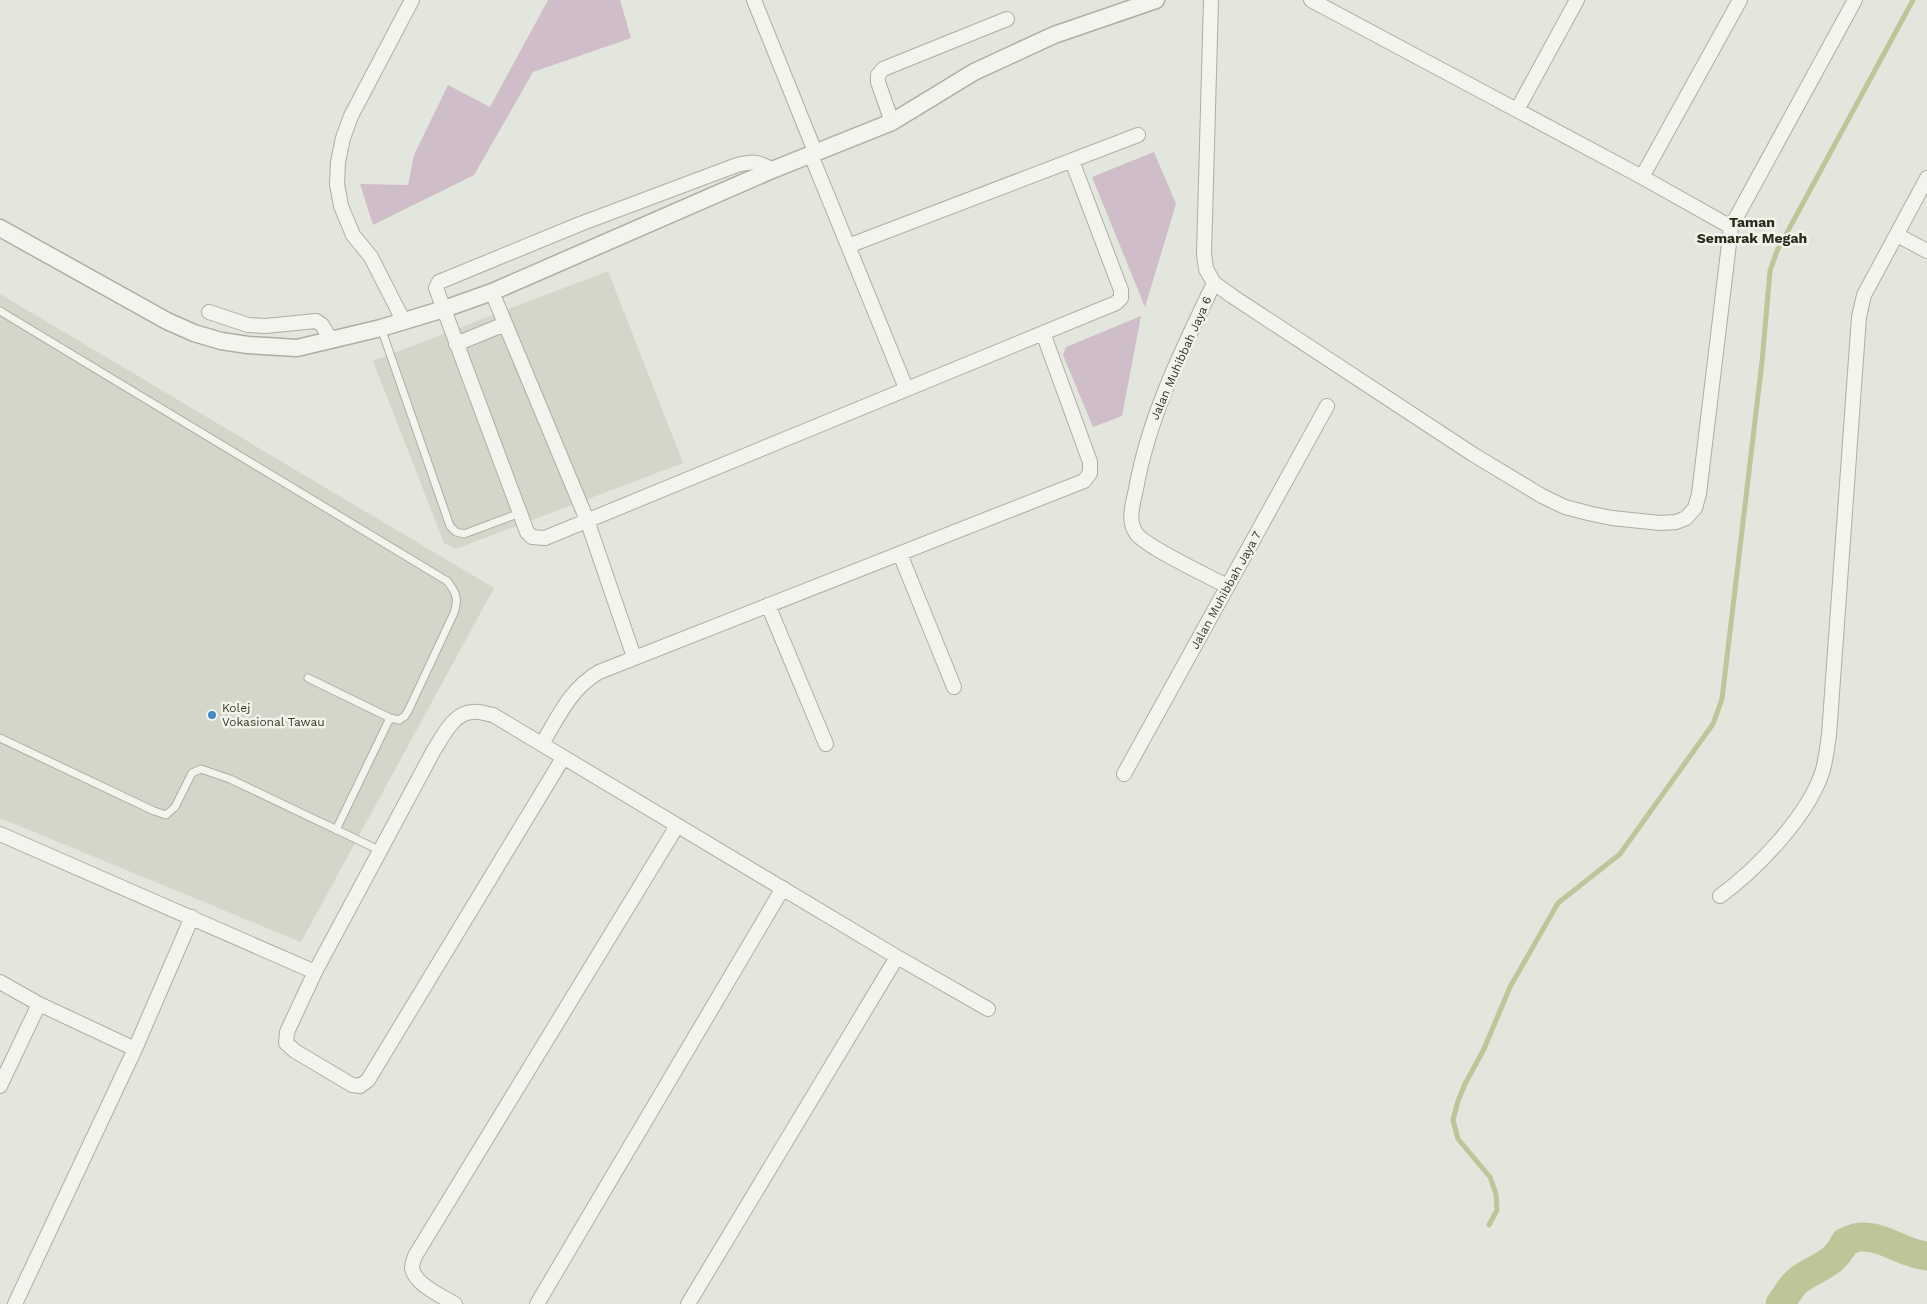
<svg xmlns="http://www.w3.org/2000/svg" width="1927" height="1304" font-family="'Work Sans',sans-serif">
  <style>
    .built { fill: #d3d7ca }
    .green { fill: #cfbdc9 }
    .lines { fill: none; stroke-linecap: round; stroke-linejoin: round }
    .stream { stroke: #bec598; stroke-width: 5 }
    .river { stroke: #bec598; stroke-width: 29 }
    .service-casing { stroke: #acafa2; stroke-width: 9 }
    .minor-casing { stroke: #acafa2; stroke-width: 16 }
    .tertiary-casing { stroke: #acafa2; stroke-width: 19 }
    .service { stroke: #f3f4ee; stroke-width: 7 }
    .minor { stroke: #f3f4ee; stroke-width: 14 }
    .tertiary { stroke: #f3f4ee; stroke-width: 16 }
    .poi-dot { fill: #4489c8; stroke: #f2f4eb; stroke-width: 2 }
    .labels { text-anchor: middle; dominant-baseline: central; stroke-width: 5; stroke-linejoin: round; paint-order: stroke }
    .street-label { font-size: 12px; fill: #363b27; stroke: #f2f4eb }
    .poi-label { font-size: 12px; fill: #363b27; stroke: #f2f4eb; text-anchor: start }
    .neighbourhood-label { font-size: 14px; font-weight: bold; fill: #262c19; stroke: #f2f4eb }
  </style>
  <rect width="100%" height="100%" fill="#e3e6dc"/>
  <path class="built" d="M 608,271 L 683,463 L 456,549 L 444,543 L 373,361 Z
    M 0,294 L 494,588 L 301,942 L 0,818 Z"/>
  <path class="green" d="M 548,0 L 620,0 L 631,38 L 533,72 L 474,175 L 373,225 L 360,184 L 408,185 L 414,155 L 448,85 L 490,107 Z
    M 1154,152 L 1176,204 L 1145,307 L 1092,177 Z
    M 1141,316 L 1122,416 L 1093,427 L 1063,355 L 1066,347 Z"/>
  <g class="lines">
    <path class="stream" d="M 1489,1225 L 1497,1210 L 1496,1194 L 1490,1177 L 1458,1139 L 1453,1120 L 1458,1101 L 1465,1084 L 1484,1049 L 1510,987 L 1558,903 L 1620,854 L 1713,724 L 1722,699 L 1762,362 L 1770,271 L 1777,251 L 1913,0"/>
    <path class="river" d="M 1780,1304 C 1786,1296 1792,1284 1800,1279 C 1820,1265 1833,1266 1845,1242 C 1850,1240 1856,1237 1861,1237 C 1884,1236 1904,1254 1927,1256"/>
    <defs>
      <path id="service" d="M 0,311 L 447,581 C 456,592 459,599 454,613 L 409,709 L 405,716 L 399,720 L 390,718 L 308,678
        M 381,328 L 450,526 L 456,532 L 464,534 L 520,513
        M 0,738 L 154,811 L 166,815 L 175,807 L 192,773 L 201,769 L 230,779 L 379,850
        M 336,830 L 390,718"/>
      <path id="minor" d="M 754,0 L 816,154
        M 1211,0 L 1204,254 L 1206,269 L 1214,283 L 1232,296 L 1474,455 L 1542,496 L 1565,507 L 1592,514 L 1612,518 L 1660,523 L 1676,522 L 1686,518 L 1695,508 L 1699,494 L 1731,227 L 1855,0
        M 1311,0 L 1642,177 L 1731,227
        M 1517,110 L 1577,0
        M 892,122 L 878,82 L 878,75 L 883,69 L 1007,19
        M 811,155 L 906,388
        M 772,170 C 758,161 753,161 737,165 L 580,224 L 439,282 L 436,288 L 527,532 L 532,537 L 545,538 L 1116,303 L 1121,298 L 1121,290 L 1072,161
        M 1642,177 L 1740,0
        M 1897,235 L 1927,251
        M 848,246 L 1138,135
        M 1214,283 C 1182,350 1149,416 1136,489 C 1133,504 1127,520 1136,533 C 1144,546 1210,577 1227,586
        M 492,292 L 587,520 L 634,657
        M 209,312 L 248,325 L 265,326 L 316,321 L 322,325 L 331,340
        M 404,322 L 371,257 L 353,235 L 341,206 L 337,184 L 338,162 L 343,138 L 351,116 L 412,0
        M 456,344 L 505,324
        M 900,554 L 954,687
        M 768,605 L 826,744
        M 542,744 C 558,717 571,688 599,672 L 1084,481 L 1090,473 L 1090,462 L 1043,333
        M 563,758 L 368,1080 L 360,1086 L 352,1085 L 295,1051 L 286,1043 L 287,1032 L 315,972 L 434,750 C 443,736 454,712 473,712 C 479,711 487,714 493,715 L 897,957 L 988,1009
        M 1124,774 L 1327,406
        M 0,834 L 315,972
        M 1720,896 C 1757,869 1807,817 1822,773 C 1826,761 1827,747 1829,735 L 1859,317 L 1864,295 L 1927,178
        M 0,982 L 39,1004 L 135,1049
        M 0,1086 L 39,1004
        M 15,1304 L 135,1049 L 192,917
        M 455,1304 C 442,1296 415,1285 412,1268 C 412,1264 414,1259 415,1256 L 677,826
        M 537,1304 L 783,888
        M 688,1304 L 897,957"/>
      <path id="tertiary" d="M 0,228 L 167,321 L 194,333 L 221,341 L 248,345 L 297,348 L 381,328 L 444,309 L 492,292 L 772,170 L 892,122 L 974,72 L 1054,35 L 1156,0"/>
    </defs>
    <use href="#service" class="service-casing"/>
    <use href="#minor" class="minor-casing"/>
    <use href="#tertiary" class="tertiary-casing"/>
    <use href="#service" class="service"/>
    <use href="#minor" class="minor"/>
    <use href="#tertiary" class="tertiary"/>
  </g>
  <circle class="poi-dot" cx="212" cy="715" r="5"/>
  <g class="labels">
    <g class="street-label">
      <text transform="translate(1181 358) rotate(-66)">Jalan Muhibbah Jaya 6</text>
      <text transform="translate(1226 590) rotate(-61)">Jalan Muhibbah Jaya 7</text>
    </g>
    <g class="poi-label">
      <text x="222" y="708">Kolej<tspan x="222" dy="14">Vokasional Tawau</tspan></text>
    </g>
    <g class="neighbourhood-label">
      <text x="1752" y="222">Taman<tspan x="1752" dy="16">Semarak Megah</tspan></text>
    </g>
  </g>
</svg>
